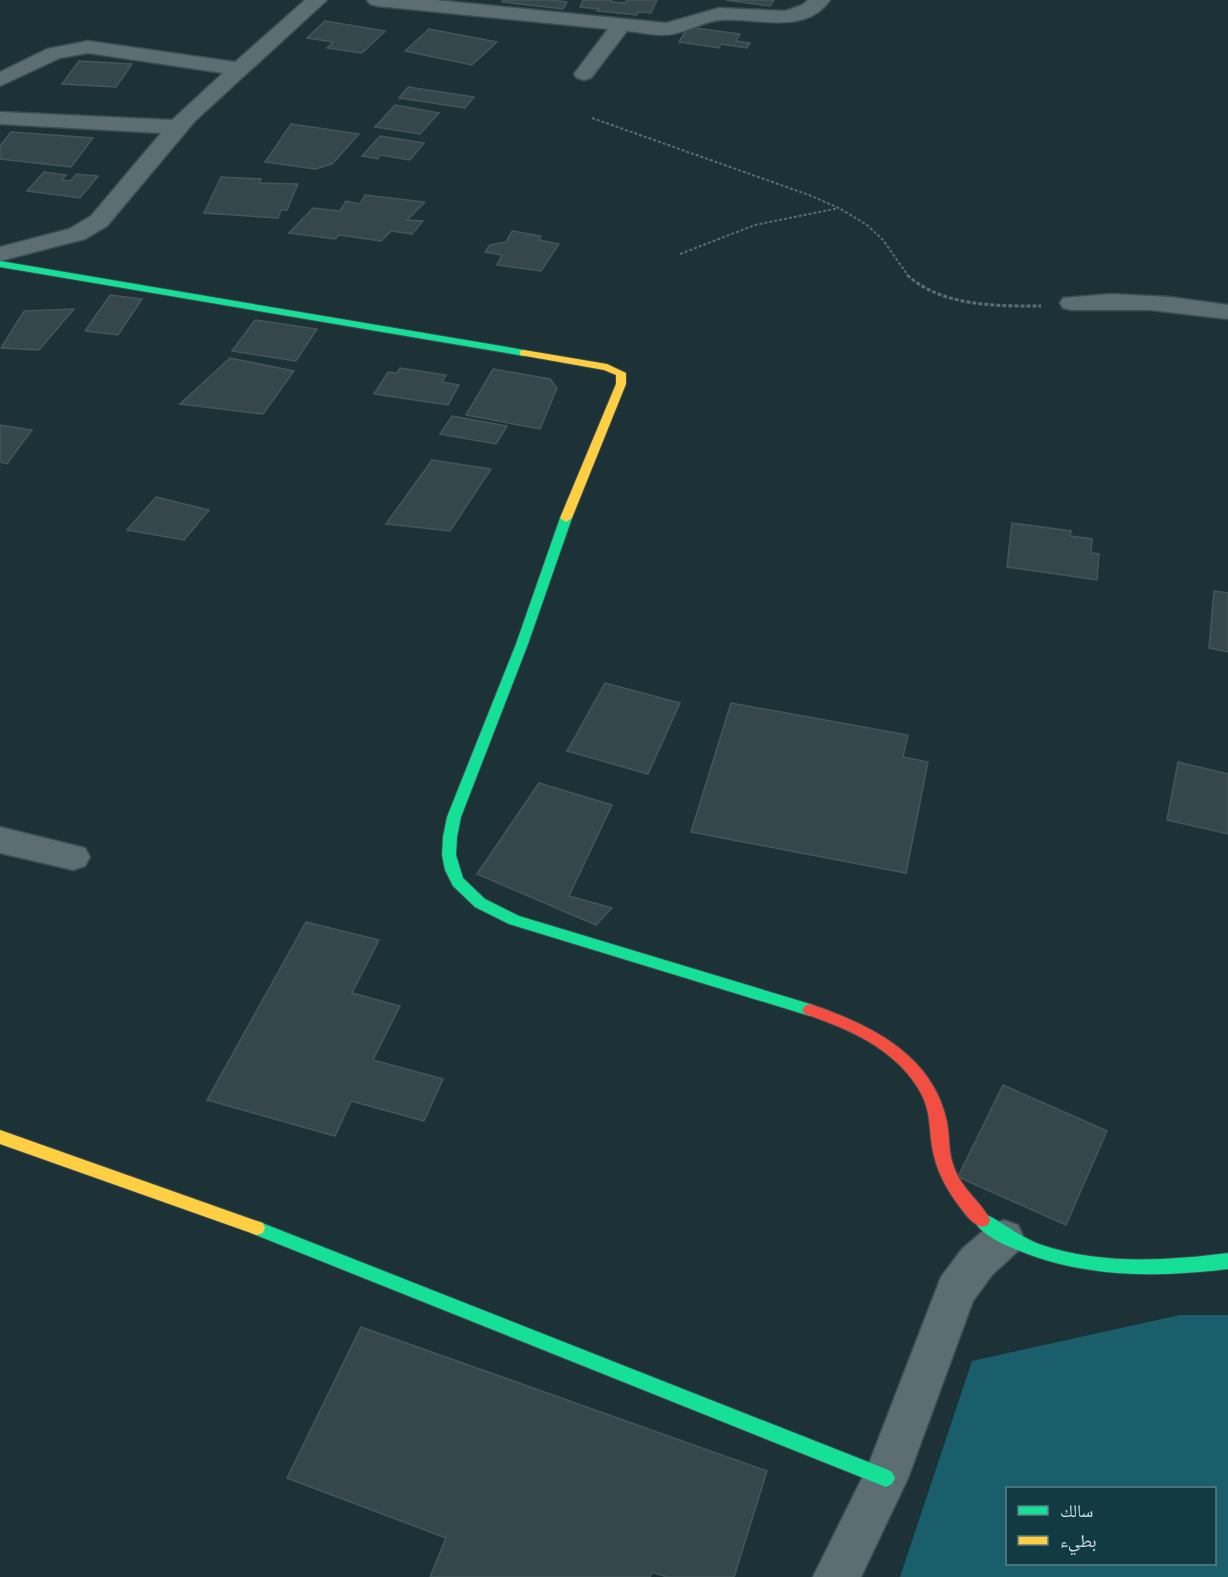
<svg xmlns="http://www.w3.org/2000/svg" width="1228" height="1577" font-family="'Varela Round','Noto Naskh Arabic',sans-serif">
  <style>
    .green { fill: #1a5e6c; fill-rule: evenodd }
    .building { fill: #36474b; stroke: #45565b; stroke-width: 1.5 }
    .lines { fill: none; stroke-linecap: round; stroke-linejoin: round }
    .street-casing { stroke: #3d4e51; stroke-width: 3 }
    .fast-casing { stroke: #3d4e51; stroke-width: 2 }
    .slow-casing { stroke: #3d4e51; stroke-width: 2 }
    .jam-casing { stroke: #3d4e51; stroke-width: 2 }
    .path-far1 { stroke: #5d6d6f; stroke-width: 2; stroke-dasharray: 3 2; stroke-linecap: butt }
    .path { stroke: #5d6d6f; stroke-width: 3; stroke-dasharray: 4 2; stroke-linecap: butt }
    .street { fill: #5d6e72; fill-rule: evenodd }
    .fast { fill: #16e098; fill-rule: evenodd }
    .slow { fill: #ffcf43; fill-rule: evenodd }
    .jam { fill: #f24e42; fill-rule: evenodd }
  </style>
  <rect width="100%" height="100%" fill="#1c3237"/>
  <path class="green" d="M 1180,1315 L 1228,1315 L 1228,1577 L 900,1577 L 972,1361 ZM 1008,1488 L 1214,1488 L 1214,1564 L 1008,1564 Z"/>
  <path class="building" d="M 503,0 L 552,0 L 567,2 L 563,9 L 502,2 Z
    M 583,0 L 612,0 L 611,2 L 625,3 L 627,0 L 657,0 L 651,13 L 638,12 L 637,15 L 597,11 L 599,9 L 580,7 Z
    M 726,0 L 774,0 L 770,6 Z
    M 325,21 L 385,31 L 362,53 L 327,48 L 333,42 L 307,38 Z
    M 688,27 L 740,34 L 736,41 L 750,43 L 747,48 L 721,44 L 719,48 L 679,42 Z
    M 429,29 L 497,42 L 472,65 L 405,51 Z
    M 79,61 L 132,64 L 116,87 L 62,84 Z
    M 408,87 L 474,97 L 465,108 L 399,98 Z
    M 395,105 L 439,113 L 420,134 L 375,127 Z
    M 291,124 L 359,134 L 332,164 L 315,169 L 265,162 Z
    M 11,132 L 93,138 L 71,167 L 0,159 L 0,146 Z
    M 380,136 L 424,143 L 410,160 L 380,155 L 378,159 L 362,156 Z
    M 44,172 L 66,175 L 62,180 L 70,181 L 77,174 L 98,176 L 80,198 L 27,191 Z
    M 221,177 L 261,179 L 259,183 L 298,184 L 287,210 L 281,210 L 278,218 L 204,213 Z
    M 365,195 L 425,202 L 407,220 L 423,221 L 412,234 L 391,231 L 381,241 L 339,235 L 335,239 L 289,233 L 313,208 L 340,211 L 346,201 L 360,204 Z
    M 512,231 L 541,236 L 539,240 L 559,244 L 541,271 L 497,265 L 502,255 L 485,252 L 490,245 L 506,242 Z
    M 110,295 L 142,299 L 118,335 L 85,331 Z
    M 74,309 L 39,350 L 1,348 L 24,311 Z
    M 255,320 L 317,329 L 296,361 L 232,351 Z
    M 230,358 L 294,371 L 263,414 L 180,404 Z
    M 400,368 L 446,375 L 442,382 L 459,385 L 448,405 L 374,394 L 388,372 L 397,373 Z
    M 493,369 L 550,379 L 557,388 L 540,429 L 466,415 Z
    M 452,416 L 507,426 L 496,444 L 440,434 Z
    M 0,425 L 32,430 L 7,464 L 0,462 Z
    M 432,460 L 491,469 L 450,531 L 386,524 Z
    M 156,497 L 209,510 L 184,540 L 127,530 Z
    M 1012,523 L 1071,531 L 1070,536 L 1092,539 L 1091,553 L 1099,554 L 1097,580 L 1007,567 Z
    M 1214,591 L 1228,593 L 1228,652 L 1209,648 Z
    M 605,683 L 680,703 L 648,774 L 567,751 Z
    M 731,703 L 908,735 L 903,757 L 928,762 L 906,873 L 691,832 Z
    M 1178,762 L 1228,774 L 1228,834 L 1167,820 Z
    M 539,783 L 612,805 L 569,896 L 612,908 L 596,925 L 477,874 Z
    M 306,922 L 379,940 L 352,993 L 400,1006 L 373,1060 L 443,1079 L 424,1121 L 351,1101 L 335,1136 L 207,1100 Z
    M 1003,1085 L 1107,1131 L 1066,1225 L 958,1177 Z
    M 361,1327 L 767,1471 L 734,1577 L 667,1577 L 652,1572 L 650,1577 L 430,1577 L 446,1538 L 287,1478 Z"/>
  <g class="lines">
    <defs>
      <path id="street" d="M 305,0 L 327,0 L 195,121 L 107,226 L 85,239 L 0,261 L 0,247 L 69,229 L 91,216 L 161,133 L 0,124 L 0,112 L 172,120 L 223,73 L 88,53 L 60,58 L 0,86 L 0,72 L 47,49 L 88,41 L 235,62 Z
        M 367,0 L 435,0 L 666,23 L 719,8 L 785,11 L 802,5 L 808,0 L 830,0 C 805,36 757,17 721,20 C 705,21 689,31 673,34 C 658,37 641,32 627,31 L 591,78 L 584,80 L 577,78 L 574,74 L 608,29 L 377,6 L 370,4 Z
        M 1111,294 L 1170,297 L 1228,305 L 1228,319 L 1150,310 L 1072,310 L 1063,308 L 1060,303 L 1063,298 Z
        M 0,827 L 85,848 L 90,857 L 85,866 L 73,870 L 0,853 Z
        M 1004,1220 L 1018,1225 L 1024,1238 L 1018,1251 L 992,1275 L 973,1301 L 908,1478 L 861,1577 L 813,1577 L 868,1466 L 941,1277 L 962,1249 L 990,1225 Z"/>
      <path id="fast" d="M 0,261 L 524,350 L 529,353 L 524,356 L 0,267 Z
        M 566,514 L 572,518 L 528,644 L 461,817 L 457,837 L 456,855 L 463,878 L 485,899 L 519,916 L 810,1004 L 815,1006 L 818,1010 L 815,1014 L 810,1016 L 509,924 L 475,907 L 453,886 L 445,870 L 442,855 L 443,837 L 447,817 L 516,644 L 560,518 Z
        M 982,1213 C 1001,1220 1017,1236 1039,1244 C 1099,1265 1166,1261 1228,1253 L 1228,1269 C 1154,1278 1080,1278 1010,1247 C 998,1242 979,1232 974,1220 L 976,1215 Z
        M 257,1221 L 886,1469 L 892,1472 L 895,1478 L 892,1484 L 886,1487 L 251,1233 L 249,1228 L 251,1223 Z"/>
      <path id="slow" d="M 524,350 L 607,364 L 626,373 L 626,384 L 572,518 L 566,522 L 560,518 L 616,384 L 616,375 L 604,370 L 520,355 L 520,351 Z
        M 0,1130 L 257,1221 L 263,1223 L 265,1228 L 263,1233 L 257,1235 L 0,1144 Z"/>
      <path id="jam" d="M 810,1004 C 869,1024 933,1054 947,1122 C 950,1137 948,1152 954,1167 C 962,1190 982,1202 990,1220 L 988,1225 L 982,1227 C 972,1224 965,1214 959,1206 C 948,1191 938,1174 934,1156 C 927,1129 934,1112 916,1085 C 891,1047 846,1028 805,1014 L 802,1010 L 805,1006 Z"/>
    </defs>
    <use href="#street" class="street-casing"/>
    <use href="#fast" class="fast-casing"/>
    <use href="#slow" class="slow-casing"/>
    <use href="#jam" class="jam-casing"/>
    <path class="path-far1" d="M 592,118 L 809,195 L 839,208 L 867,225 L 883,240 L 909,277
      M 680,254 L 755,225 L 839,208"/>
    <path class="path" d="M 907,275 C 943,307 997,306 1041,306"/>
    <use href="#street" class="street"/>
    <use href="#fast" class="fast"/>
    <use href="#slow" class="slow"/>
    <use href="#jam" class="jam"/>
  </g>
  <rect x="1006" y="1487" width="210" height="78" fill="#113a42" stroke="#5d7e84" stroke-width="1.5"/>
  <rect x="1018" y="1506" width="30" height="9" fill="#16e098" stroke="#5d7e84" stroke-width="1.5"/>
  <text x="1060" y="1517" font-size="18" fill="#cee3e8">سالك</text>
  <rect x="1018" y="1536" width="30" height="9" fill="#ffcf43" stroke="#5d7e84" stroke-width="1.5"/>
  <text x="1060" y="1547" font-size="18" fill="#cee3e8">بطيء</text>
</svg>
